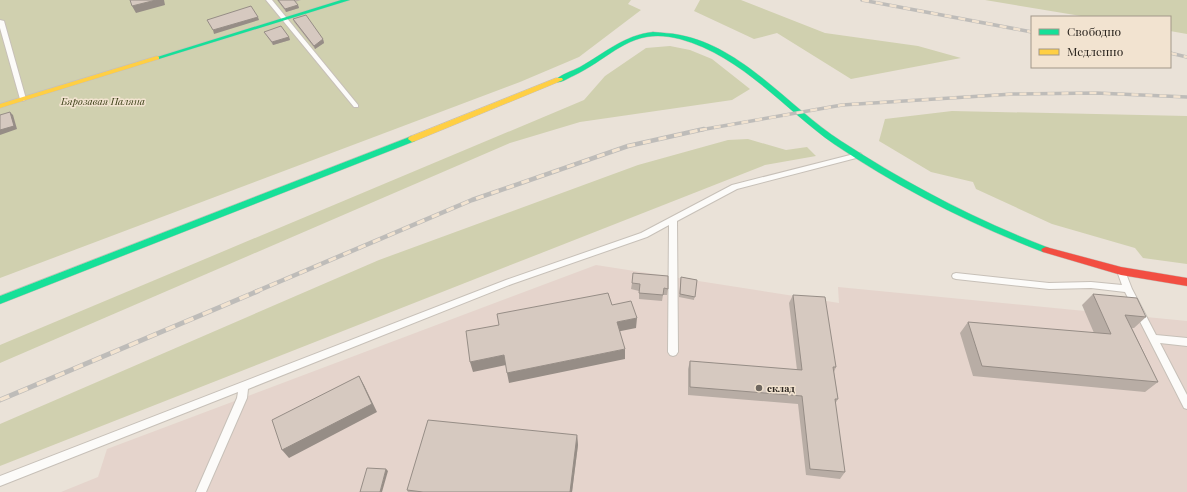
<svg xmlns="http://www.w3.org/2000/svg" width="1187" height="492" font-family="'Playfair Display',serif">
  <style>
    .industrial { fill: #e5d4cc }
    .green { fill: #d0d0af }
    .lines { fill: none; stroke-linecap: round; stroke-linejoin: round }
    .lane-casing { stroke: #c7c0b8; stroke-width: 2 }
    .fast-casing { stroke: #c7c0b8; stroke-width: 1 }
    .slow-casing { stroke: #c7c0b8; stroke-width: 1 }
    .jam-casing { stroke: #c7c0b8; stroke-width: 1 }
    .lane { fill: #fcfbf9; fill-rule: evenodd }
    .fast { fill: #16e098; fill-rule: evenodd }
    .slow { fill: #ffcf43; fill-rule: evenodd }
    .jam { fill: #f24e42; fill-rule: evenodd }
    .rail-far2-casing { stroke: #bebcb9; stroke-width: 3.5 }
    .rail-far1-casing { stroke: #bebcb9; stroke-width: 4.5 }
    .rail-casing { stroke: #bebcb9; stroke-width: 5 }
    .rail-far2 { stroke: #f2e3d0; stroke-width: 2.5; stroke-dasharray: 7; stroke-linecap: butt }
    .rail-far1 { stroke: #f2e3d0; stroke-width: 3; stroke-dasharray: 8; stroke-linecap: butt }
    .rail { stroke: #f2e3d0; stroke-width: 3.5; stroke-dasharray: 10; stroke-linecap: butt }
    .wall { fill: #b8ada5 }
    .shaded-wall { fill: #968d86 }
    .building { fill: #d6c9c0; stroke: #968d86 }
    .poi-dot { fill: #6e6760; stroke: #f2e3d0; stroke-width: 1.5 }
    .labels { text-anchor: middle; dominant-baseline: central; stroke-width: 3; stroke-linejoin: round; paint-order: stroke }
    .park-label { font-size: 10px; font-style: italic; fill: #3a3e15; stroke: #f2e3d0 }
    .poi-label { font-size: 10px; font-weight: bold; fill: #2b251f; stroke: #f2e3d0; text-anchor: start }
  </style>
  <rect width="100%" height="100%" fill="#eae2d8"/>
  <path class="industrial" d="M 596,265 L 839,303 L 838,287 L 1187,321 L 1187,492 L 61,492 L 98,477 L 107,449 Z"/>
  <path class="green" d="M 0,0 L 631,0 L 628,4 L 641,10 L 579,57 L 520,82 L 0,278 Z
    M 700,0 L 741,0 L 825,33 L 918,46 L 961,58 L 851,79 L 777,33 L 754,39 L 694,11 Z
    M 985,0 L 1187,0 L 1187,34 L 1170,31 L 1170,17 L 1087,17 Z
    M 670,46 L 690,50 L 712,59 L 750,89 L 732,100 L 580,122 L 510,143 L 0,363 L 0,345 L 584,100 L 605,76 L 646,48 Z
    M 952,111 L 1187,116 L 1187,264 L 1143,258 L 1135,248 L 1052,224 L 976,189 L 973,182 L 931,172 L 879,141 L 885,119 Z
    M 748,139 L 786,150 L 807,147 L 816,156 L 765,165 L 0,466 L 0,424 L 379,260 L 638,165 L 728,140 Z"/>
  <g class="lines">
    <defs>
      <path id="lane" d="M 266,0 L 272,0 L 358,105 L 358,107 L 354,107 Z
        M 0,20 L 4,21 L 26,99 L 25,100 L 23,101 L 20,99 L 0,28 Z
        M 858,153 L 860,153 L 862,155 L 860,157 L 737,189 L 677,221 L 678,352 L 676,355 L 673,356 L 670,355 L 668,352 L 669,225 L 647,237 L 512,284 L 248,389 L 247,398 L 206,492 L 196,492 L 237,398 L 238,392 L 0,486 L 0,476 L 506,280 L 641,233 L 732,185 Z
        M 1121,268 L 1124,269 L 1125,271 L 1132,289 L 1156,335 L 1187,338 L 1187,346 L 1160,343 L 1187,395 L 1187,409 L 1184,408 L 1125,292 L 1091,288 L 1049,289 L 956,279 L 953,278 L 952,276 L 953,274 L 956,273 L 1049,283 L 1091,282 L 1122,285 L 1117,271 L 1118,269 Z"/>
      <path id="fast" d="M 341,0 L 350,0 L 159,59 L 155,59 L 154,58 Z
        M 653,32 C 662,33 671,33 680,35 C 743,47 790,108 841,141 C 907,184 976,220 1049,248 L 1051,250 L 1049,252 L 1043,252 C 970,224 899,188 834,144 C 784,109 742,56 680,39 C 631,26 613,57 573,76 C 568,78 562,83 556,82 L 555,80 C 562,74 572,71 580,67 C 605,53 624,35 653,32 Z
        M 412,136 L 415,137 L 416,139 L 415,141 L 0,304 L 0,296 Z"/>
      <path id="slow" d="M 157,56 L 159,57 L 159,59 L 0,108 L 0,104 Z
        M 556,78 L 562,78 L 563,80 L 415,141 L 412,142 L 408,139 L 409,137 Z"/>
      <path id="jam" d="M 1046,247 L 1121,267 L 1187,278 L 1187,286 L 1121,275 L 1043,252 L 1041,250 L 1043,248 Z"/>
    </defs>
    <use href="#lane" class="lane-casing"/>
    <use href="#fast" class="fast-casing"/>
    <use href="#slow" class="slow-casing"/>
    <use href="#jam" class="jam-casing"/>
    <use href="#lane" class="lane"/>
    <use href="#fast" class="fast"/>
    <use href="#slow" class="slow"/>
    <use href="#jam" class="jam"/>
    <defs>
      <path id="rail-far2" d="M 862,0 L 1032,32
        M 1170,53 L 1187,57
        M 700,130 L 842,105 L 1013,94 L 1096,93 L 1187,97"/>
      <path id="rail-far1" d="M 255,292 L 472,200 L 628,146 L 704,129"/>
      <path id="rail" d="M 0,400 L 258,291"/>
    </defs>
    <use href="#rail-far2" class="rail-far2-casing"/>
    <use href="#rail-far1" class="rail-far1-casing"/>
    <use href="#rail" class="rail-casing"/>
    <use href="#rail-far2" class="rail-far2"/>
    <use href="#rail-far1" class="rail-far1"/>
    <use href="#rail" class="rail"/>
  </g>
  <path class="wall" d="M 277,0 L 301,0 L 295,2 L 298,5 L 299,8 L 286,12 Z
    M 293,19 L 323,39 L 324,43 L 315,49 L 294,22 Z
    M 264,32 L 289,37 L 290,40 L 273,45 L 266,35 Z
    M 681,277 L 697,280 L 694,300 L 679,297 Z
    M 632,283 L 668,289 L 667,295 L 663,295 L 662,301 L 639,299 L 639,291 L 631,289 Z
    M 1093,294 L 1146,317 L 1134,328 L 1132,328 L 1158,382 L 1145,392 L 973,376 L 960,333 L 968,322 L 1094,333 L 1082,305 Z
    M 793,295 L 836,367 L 834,372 L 838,399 L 835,404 L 845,472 L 840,479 L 806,475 L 798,404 L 688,395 L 688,369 L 690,361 L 797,370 L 789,303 Z
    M 577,435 L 578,445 L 572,492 L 408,492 L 407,490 Z"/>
  <path class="shaded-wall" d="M 156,0 L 164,0 L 165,5 L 136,13 L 132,6 Z
    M 298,5 L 299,8 L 286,12 L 285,9 Z
    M 258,17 L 259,20 L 214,34 L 213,30 Z
    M 289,37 L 290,40 L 273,45 L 272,42 Z
    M 323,39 L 324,43 L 315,49 L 314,46 Z
    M 10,112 L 13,115 L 17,129 L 0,135 L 0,130 Z
    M 637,318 L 636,328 L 616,332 L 617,322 Z
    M 625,349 L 625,359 L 509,383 L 507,373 Z
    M 504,355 L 506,365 L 473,372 L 470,362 Z
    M 359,376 L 364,385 L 377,412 L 289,458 L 282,450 Z
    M 577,435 L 578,445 L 572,492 L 570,492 Z
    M 386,469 L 388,471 L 382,492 L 380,492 Z"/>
  <path class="building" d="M 130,0 L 156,0 L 132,6 Z
    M 278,0 L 294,0 L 298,5 L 285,9 Z
    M 251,6 L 258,17 L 213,30 L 207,20 Z
    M 306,15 L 323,39 L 314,46 L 293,19 Z
    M 281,26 L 289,37 L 272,42 L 264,32 Z
    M 10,112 L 14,126 L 0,130 L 0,115 Z
    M 633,273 L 668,276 L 668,289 L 664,288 L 663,295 L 639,293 L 640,284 L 632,283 Z
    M 681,277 L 697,280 L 695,297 L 680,294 Z
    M 608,293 L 612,305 L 631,301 L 637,318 L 617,322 L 625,349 L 507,373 L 504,355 L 470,362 L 466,331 L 499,325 L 497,314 Z
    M 1093,294 L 1137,298 L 1146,317 L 1125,315 L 1158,382 L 982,366 L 968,322 L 1111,334 Z
    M 793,295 L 825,297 L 836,367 L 833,367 L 838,399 L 835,399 L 845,472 L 810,469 L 802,396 L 690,387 L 690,361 L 802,370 Z
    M 359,376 L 372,404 L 282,450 L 272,420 Z
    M 428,420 L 577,435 L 570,492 L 423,492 L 407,490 Z
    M 367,468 L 386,469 L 380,492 L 360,492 Z"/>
  <circle class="poi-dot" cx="759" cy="388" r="4"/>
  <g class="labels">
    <g class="park-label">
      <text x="103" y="101">Бярозавая Паляна</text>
    </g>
    <g class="poi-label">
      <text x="767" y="388">склад</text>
    </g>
  </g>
  <rect x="1031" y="16" width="140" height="52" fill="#f2e3d0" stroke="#a29789"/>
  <rect x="1039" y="29" width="20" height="6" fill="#16e098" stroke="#a29789"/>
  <text x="1067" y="36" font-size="12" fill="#2b251f">Свободно</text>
  <rect x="1039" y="49" width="20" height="6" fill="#ffcf43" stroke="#a29789"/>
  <text x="1067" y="56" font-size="12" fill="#2b251f">Медленно</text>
</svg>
